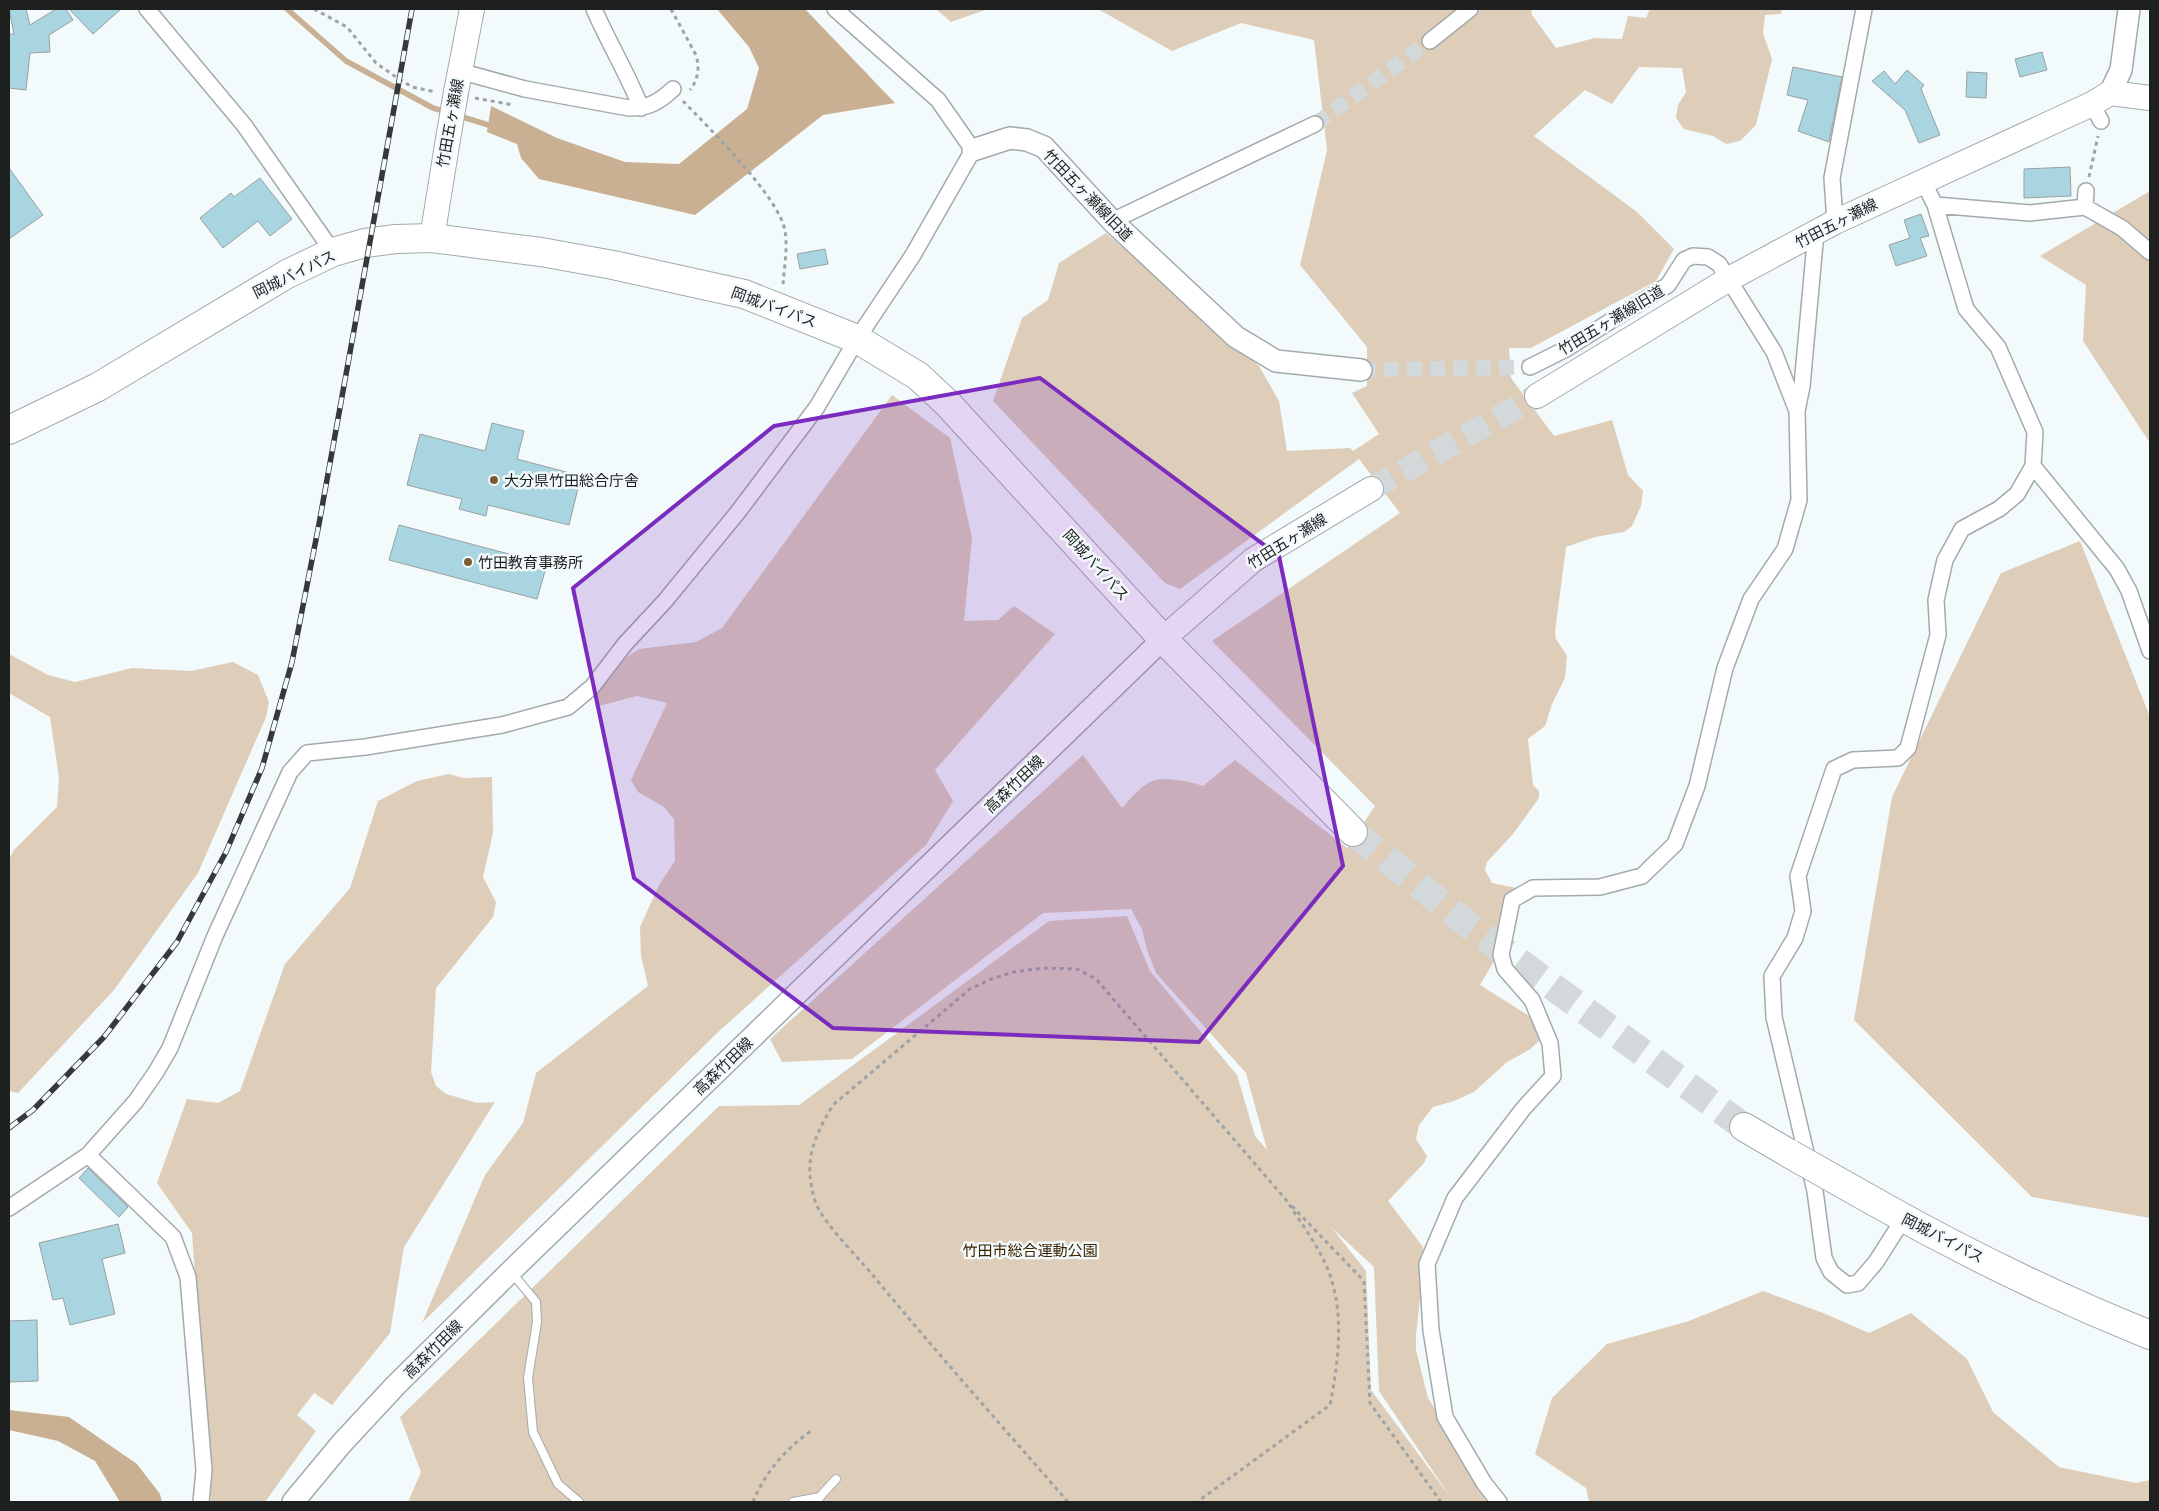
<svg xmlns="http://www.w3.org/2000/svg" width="2159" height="1511" font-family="Ubuntu,'Noto Sans JP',sans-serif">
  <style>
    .green { fill: #decdb9; fill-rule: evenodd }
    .water { fill: #c9b093 }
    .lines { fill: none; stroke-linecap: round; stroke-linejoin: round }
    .stream { stroke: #c9b093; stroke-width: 5.5 }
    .building { fill: #a8d5df; stroke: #9aa0a2 }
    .street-tunnel { stroke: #d3d9da; stroke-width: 15; stroke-dasharray: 15 8; stroke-linecap: butt }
    .primary-tunnel { stroke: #d3d9da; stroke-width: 24; stroke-dasharray: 24 12; stroke-linecap: butt }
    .highway-tunnel { stroke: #d3d9da; stroke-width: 28; stroke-dasharray: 28 14; stroke-linecap: butt }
    .lane-casing { stroke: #a4aaac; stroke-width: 10 }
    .street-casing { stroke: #a4aaac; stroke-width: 18 }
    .secondary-casing { stroke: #a4aaac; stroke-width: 24 }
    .primary-casing { stroke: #a4aaac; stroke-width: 26 }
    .highway-casing { stroke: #a4aaac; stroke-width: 30 }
    .path { stroke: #9ea3a4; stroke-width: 3; stroke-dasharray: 4 4; stroke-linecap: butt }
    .lane { stroke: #fff; stroke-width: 8 }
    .street { stroke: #fff; stroke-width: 15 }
    .secondary { stroke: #fff; stroke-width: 21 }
    .primary { stroke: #fff; stroke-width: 24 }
    .highway { stroke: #fff; stroke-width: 28 }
    .rail-casing { stroke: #363939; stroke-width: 5.5 }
    .rail { stroke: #f3fafb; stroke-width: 4; stroke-dasharray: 11; stroke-linecap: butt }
    .primary-bridge-casing { stroke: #a4aaac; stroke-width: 26; stroke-linecap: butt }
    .highway-bridge-casing { stroke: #a4aaac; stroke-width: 30; stroke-linecap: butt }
    .primary-bridge { stroke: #fff; stroke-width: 24 }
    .highway-bridge { stroke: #fff; stroke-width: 28 }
    .marked { fill: #7b2cbf; fill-opacity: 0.2; stroke: #7b2cbf; stroke-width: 4; stroke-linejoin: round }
    .poi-dot { fill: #7c5c32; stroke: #f3fafb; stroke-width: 2 }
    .labels { text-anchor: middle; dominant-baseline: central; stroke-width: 5; stroke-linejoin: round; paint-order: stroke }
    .street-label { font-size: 15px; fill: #1e2020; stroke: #f3fafb }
    .poi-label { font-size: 15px; fill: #1e2020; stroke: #f3fafb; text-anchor: start }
    .park-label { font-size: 15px; fill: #3c2300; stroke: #f3fafb }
  </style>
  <rect width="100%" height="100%" fill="#f3fafb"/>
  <path class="green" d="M 936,9 L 988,9 L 951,22 Z
    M 1093,9 L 1531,9 L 1532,15 L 1556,48 L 1595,38 L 1622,39 L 1628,16 L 1646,18 L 1650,9 L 1782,9 L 1781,14 L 1765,15 L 1763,33 L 1772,59 L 1756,125 L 1740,141 L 1726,144 L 1713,136 L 1684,129 L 1676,118 L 1678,105 L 1686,92 L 1682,68 L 1639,67 L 1612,104 L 1585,90 L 1534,136 L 1637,212 L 1674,249 L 1656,281 L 1531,348 L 1509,348 L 1511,378 L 1554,436 L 1612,420 L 1628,475 L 1643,491 L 1641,506 L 1632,526 L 1624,532 L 1595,537 L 1566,547 L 1555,632 L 1556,639 L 1567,656 L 1565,678 L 1552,704 L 1545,726 L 1528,739 L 1533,785 L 1539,791 L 1539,798 L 1513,834 L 1487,862 L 1485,870 L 1492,883 L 1521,889 L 1502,947 L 1480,985 L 1534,1019 L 1540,1040 L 1529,1050 L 1507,1062 L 1474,1092 L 1454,1101 L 1433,1107 L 1419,1125 L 1416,1139 L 1427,1156 L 1424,1163 L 1388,1201 L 1423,1247 L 1423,1269 L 1416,1336 L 1416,1350 L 1428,1398 L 1491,1502 L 408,1502 L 421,1472 L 400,1417 L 719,1106 L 799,1105 L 1049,921 L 1127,916 L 1150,971 L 1237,1075 L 1255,1136 L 1267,1150 L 1246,1073 L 1156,973 L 1147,950 L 1142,929 L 1131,909 L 1043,913 L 852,1059 L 782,1062 L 770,1039 L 1083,755 L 1122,808 C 1131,799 1142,783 1156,780 C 1167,777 1192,782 1203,786 L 1235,760 L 1347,848 L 1375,806 L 1212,641 L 1400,513 L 1359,459 L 1180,589 L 1165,583 L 993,401 L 1022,318 L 1048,300 L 1059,263 L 1106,233 L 1259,366 L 1279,401 L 1287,451 L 1350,448 L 1353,451 L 1379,434 L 1352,393 L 1367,386 L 1367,347 L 1300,265 L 1327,150 L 1314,40 L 1241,23 L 1172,51 L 1098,9 ZM 1332,1228 L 1374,1267 L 1379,1391 L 1451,1498 L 1371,1390 L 1366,1271 Z
    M 2150,191 L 2150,443 L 2083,341 L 2086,285 L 2040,256 Z
    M 892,395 L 950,438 L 972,538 L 964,621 L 998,620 L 1014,606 L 1055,634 L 935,770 L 953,801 L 926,845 L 716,1034 L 422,1323 L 485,1175 L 523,1123 L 536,1073 L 648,986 L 641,956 L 640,927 L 659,885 L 675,861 L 674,819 L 664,807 L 638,792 L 631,780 L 667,703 L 637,696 L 595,707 L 598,693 L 627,657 L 639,649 L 696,642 L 722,628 Z
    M 2080,541 L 2150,717 L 2150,1218 L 2032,1197 L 1854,1020 L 1892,797 L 2001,573 Z
    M 9,654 L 48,675 L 75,682 L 132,668 L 191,671 L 233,662 L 258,675 L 269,702 L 266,717 L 198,873 L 114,990 L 18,1093 L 9,1091 L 9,859 L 14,850 L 57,807 L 59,778 L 50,717 L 9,693 Z
    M 449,774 L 463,778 L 492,777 L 493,833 L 483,877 L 496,902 L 493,917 L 436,988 L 431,1072 L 436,1086 L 446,1094 L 477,1103 L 495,1102 L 404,1247 L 390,1333 L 332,1405 L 314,1393 L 297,1415 L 316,1431 L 265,1502 L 211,1502 L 192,1233 L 157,1183 L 187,1099 L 218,1103 L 240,1091 L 285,964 L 350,888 L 378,801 L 417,781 Z
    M 1763,1291 L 1823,1313 L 1869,1333 L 1911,1313 L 1967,1359 L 1993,1412 L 2059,1467 L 2136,1483 L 2150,1480 L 2150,1502 L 1589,1502 L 1586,1488 L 1535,1454 L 1552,1398 L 1607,1344 L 1689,1321 Z"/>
  <path class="water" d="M 717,9 L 805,9 L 895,103 L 823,115 L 695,215 L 539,179 L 521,158 L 517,144 L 487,132 L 491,106 L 557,138 L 625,162 L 679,164 L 747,109 L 759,68 L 749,47 Z
    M 9,1410 L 69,1417 L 137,1464 L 160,1494 L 162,1502 L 120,1502 L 95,1461 L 58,1441 L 9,1430 Z"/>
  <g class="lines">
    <path class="stream" d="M 287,9 L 346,61 L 433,108 L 447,112
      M 456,115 L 495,127"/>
  </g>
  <path class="building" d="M 9,9 L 26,9 L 30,25 L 56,9 L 66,9 L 73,20 L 49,35 L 50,52 L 30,53 L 26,90 L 9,88 L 9,34 L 14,34 Z
    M 69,9 L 121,9 L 93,34 Z
    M 2042,52 L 2047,70 L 2020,77 L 2015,59 Z
    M 1793,67 L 1842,77 L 1829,142 L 1798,131 L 1808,100 L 1787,95 Z
    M 1907,70 L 1924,85 L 1921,89 L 1940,135 L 1919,143 L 1905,110 L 1872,81 L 1884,71 L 1895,84 Z
    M 1967,72 L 1987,73 L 1986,98 L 1966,97 Z
    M 2070,167 L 2071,196 L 2024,198 L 2024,169 Z
    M 9,168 L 43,215 L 9,239 Z
    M 260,178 L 292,219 L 270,236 L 258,221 L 223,248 L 200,218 L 231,193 L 234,197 Z
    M 1921,214 L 1929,236 L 1920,238 L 1927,256 L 1896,266 L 1889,245 L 1910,238 L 1904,220 Z
    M 825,249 L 828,264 L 800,269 L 797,254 Z
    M 492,423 L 524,431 L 517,459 L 581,476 L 569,525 L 488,505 L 486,516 L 459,509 L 462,499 L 407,485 L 420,434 L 485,451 Z
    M 399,525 L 547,564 L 537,599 L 389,560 Z
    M 88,1168 L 128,1207 L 119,1217 L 79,1178 Z
    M 118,1224 L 125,1253 L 102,1259 L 115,1314 L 70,1325 L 63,1298 L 53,1300 L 39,1243 Z
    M 37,1320 L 38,1381 L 9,1382 L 9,1321 Z"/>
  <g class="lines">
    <path class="street-tunnel" d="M 1315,124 L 1430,41
      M 1361,370 L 1530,367"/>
    <path class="primary-tunnel" d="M 1371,489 L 1537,396"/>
    <path class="highway-tunnel" d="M 1353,832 L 1466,923 L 1744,1127"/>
    <defs>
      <path id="lane" d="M 512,1273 L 536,1302 L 537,1322 L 528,1378 L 533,1432 L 558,1484 L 579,1502
        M 793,1502 L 820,1497
        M 815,1502 L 836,1479"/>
      <path id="street" d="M 147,9 L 244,125 L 333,252
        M 594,9 C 608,42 628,74 641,108
        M 1430,41 L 1470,9
        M 459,71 L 525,89 L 629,108 C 649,108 659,102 673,89
        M 2092,104 L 2101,121
        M 1923,181 L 1935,205 L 2030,213 L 2085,207 L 2122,228 L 2150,252
        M 2085,207 L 2086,191
        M 1112,221 L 1315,124
        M 1835,222 L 1832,178 L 1864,9
        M 1530,367 L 1566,349 L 1668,285 L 1684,260 L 1693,256 L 1708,257 L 1719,264 L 1774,352 L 1797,411
        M 2033,466 L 2117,569 L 2129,591 L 2150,651
        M 88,1155 L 173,1237 L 188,1277 L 204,1470 L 201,1502
        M 9,1208 L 88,1155 L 136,1101 L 156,1072 L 170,1048 L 215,936 L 290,772 L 307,753 L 365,747 L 502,725 L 568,707 L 592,687 L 625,644 L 665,601 L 738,512 L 817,407 L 857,339 L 913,255 L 973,150 L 938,100 L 835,9
        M 1904,1218 L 1876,1262 L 1858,1283 L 1847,1285 L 1831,1272 L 1824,1258 L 1815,1191 L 1774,1017 L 1772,976 L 1795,938 L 1803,911 L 1798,876 L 1834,769 L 1853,760 L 1898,758 L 1908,748 L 1938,635 L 1936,600 L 1945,560 L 1962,529 L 1999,509 L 2017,494 L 2033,466 L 2035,432 L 1998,347 L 1966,309 L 1935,205
        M 1499,1502 L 1484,1483 L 1445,1417 L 1431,1330 L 1427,1264 L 1455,1198 L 1523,1109 L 1553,1076 L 1550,1043 L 1532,1000 L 1505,969 L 1501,955 L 1512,900 L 1533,888 L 1600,887 L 1642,876 L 1675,844 L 1697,786 L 1725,668 L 1751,599 L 1785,549 L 1799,500 L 1797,411 L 1802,386 L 1816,232"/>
      <path id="secondary" d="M 2110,93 L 2121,70 L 2129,9
        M 973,150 L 1010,138 L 1027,140 L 1044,147 L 1112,221 L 1236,337 L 1276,361 L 1361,370
        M 293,1502 L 342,1443 L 395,1386 L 511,1271 L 1163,639"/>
      <path id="primary" d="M 456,92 L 472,9
        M 432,238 L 448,139
        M 1537,396 L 1729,279 L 1835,222 L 2092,104 L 2110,93 L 2150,98
        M 1163,639 L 1253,560 L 1371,489"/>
      <path id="highway" d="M 9,430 L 98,387 L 287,274 L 333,252 L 365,243 L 396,239 L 432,238 L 541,252 L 613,265 L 744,294 L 857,339 L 918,376 L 948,404 L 1163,639 L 1353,832
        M 1744,1127 L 1790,1154
        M 1875,1202 C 1963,1252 2056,1297 2150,1335"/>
    </defs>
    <use href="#lane" class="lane-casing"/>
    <use href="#street" class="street-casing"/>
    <use href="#secondary" class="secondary-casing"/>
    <use href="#primary" class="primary-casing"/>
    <use href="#highway" class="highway-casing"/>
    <path class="path" d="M 314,9 L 347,27 L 376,63 L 393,75 L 412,87 L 436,92
      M 671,9 L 696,55 C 700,69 698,79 690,90
      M 475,98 L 513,105
      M 683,101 C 708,127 780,198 785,231 C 788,248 784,268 783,285
      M 2089,177 L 2098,136
      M 1292,1206 L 1364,1281 L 1370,1403 L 1441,1502
      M 753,1502 C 764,1474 786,1448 811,1431
      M 1068,1502 C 1002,1426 935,1351 871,1273 C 856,1255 822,1222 815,1201 C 803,1161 813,1139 833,1105 L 970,989 L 991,979 L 1014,972 L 1043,968 L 1077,969 L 1096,979 L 1287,1201 C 1302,1225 1322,1250 1331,1278 C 1344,1319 1338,1364 1330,1405 L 1197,1502"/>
    <use href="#lane" class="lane"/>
    <use href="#street" class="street"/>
    <use href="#secondary" class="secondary"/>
    <use href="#primary" class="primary"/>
    <use href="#highway" class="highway"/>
    <defs>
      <path id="rail" d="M 9,1128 L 33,1110 L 104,1037 L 177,942 L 226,852 L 262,768 L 292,662 L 319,524 L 412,9"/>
    </defs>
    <use href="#rail" class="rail-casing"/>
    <use href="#rail" class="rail"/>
    <defs>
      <path id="primary-bridge" d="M 448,139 L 456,92"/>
      <path id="highway-bridge" d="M 1790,1154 L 1875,1202"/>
    </defs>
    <use href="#primary-bridge" class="primary-bridge-casing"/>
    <use href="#highway-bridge" class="highway-bridge-casing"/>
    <use href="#primary-bridge" class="primary-bridge"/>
    <use href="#highway-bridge" class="highway-bridge"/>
  </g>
  <path class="marked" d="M 1040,378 L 1279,556 L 1343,866 L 1199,1042 L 833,1028 L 634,878 L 573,588 L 774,426 Z"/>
  <g class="poi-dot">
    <circle cx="494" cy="480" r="5"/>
    <circle cx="468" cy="562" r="5"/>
  </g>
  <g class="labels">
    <g class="street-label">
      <text transform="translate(450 123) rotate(-80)">竹田五ヶ瀬線</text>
      <text transform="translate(1088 195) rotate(46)">竹田五ヶ瀬線旧道</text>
      <text transform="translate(1836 223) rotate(-27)">竹田五ヶ瀬線</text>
      <text transform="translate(294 274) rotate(-26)">岡城バイパス</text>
      <text transform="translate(774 307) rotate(20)">岡城バイパス</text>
      <text transform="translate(1611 320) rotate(-31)">竹田五ヶ瀬線旧道</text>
      <text transform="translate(1287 541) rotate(-32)">竹田五ヶ瀬線</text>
      <text transform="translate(1096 565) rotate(48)">岡城バイパス</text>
      <text transform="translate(1014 784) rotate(-44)">高森竹田線</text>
      <text transform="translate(723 1066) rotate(-44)">高森竹田線</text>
      <text transform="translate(1943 1238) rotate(27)">岡城バイパス</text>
      <text transform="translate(433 1349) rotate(-45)">高森竹田線</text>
    </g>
    <g class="poi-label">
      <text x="504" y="480">大分県竹田総合庁舎</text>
      <text x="478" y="562">竹田教育事務所</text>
    </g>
    <g class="park-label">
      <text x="1030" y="1250">竹田市総合運動公園</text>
    </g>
  </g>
  <rect width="2159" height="1511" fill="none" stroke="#1e2020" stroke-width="20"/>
</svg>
